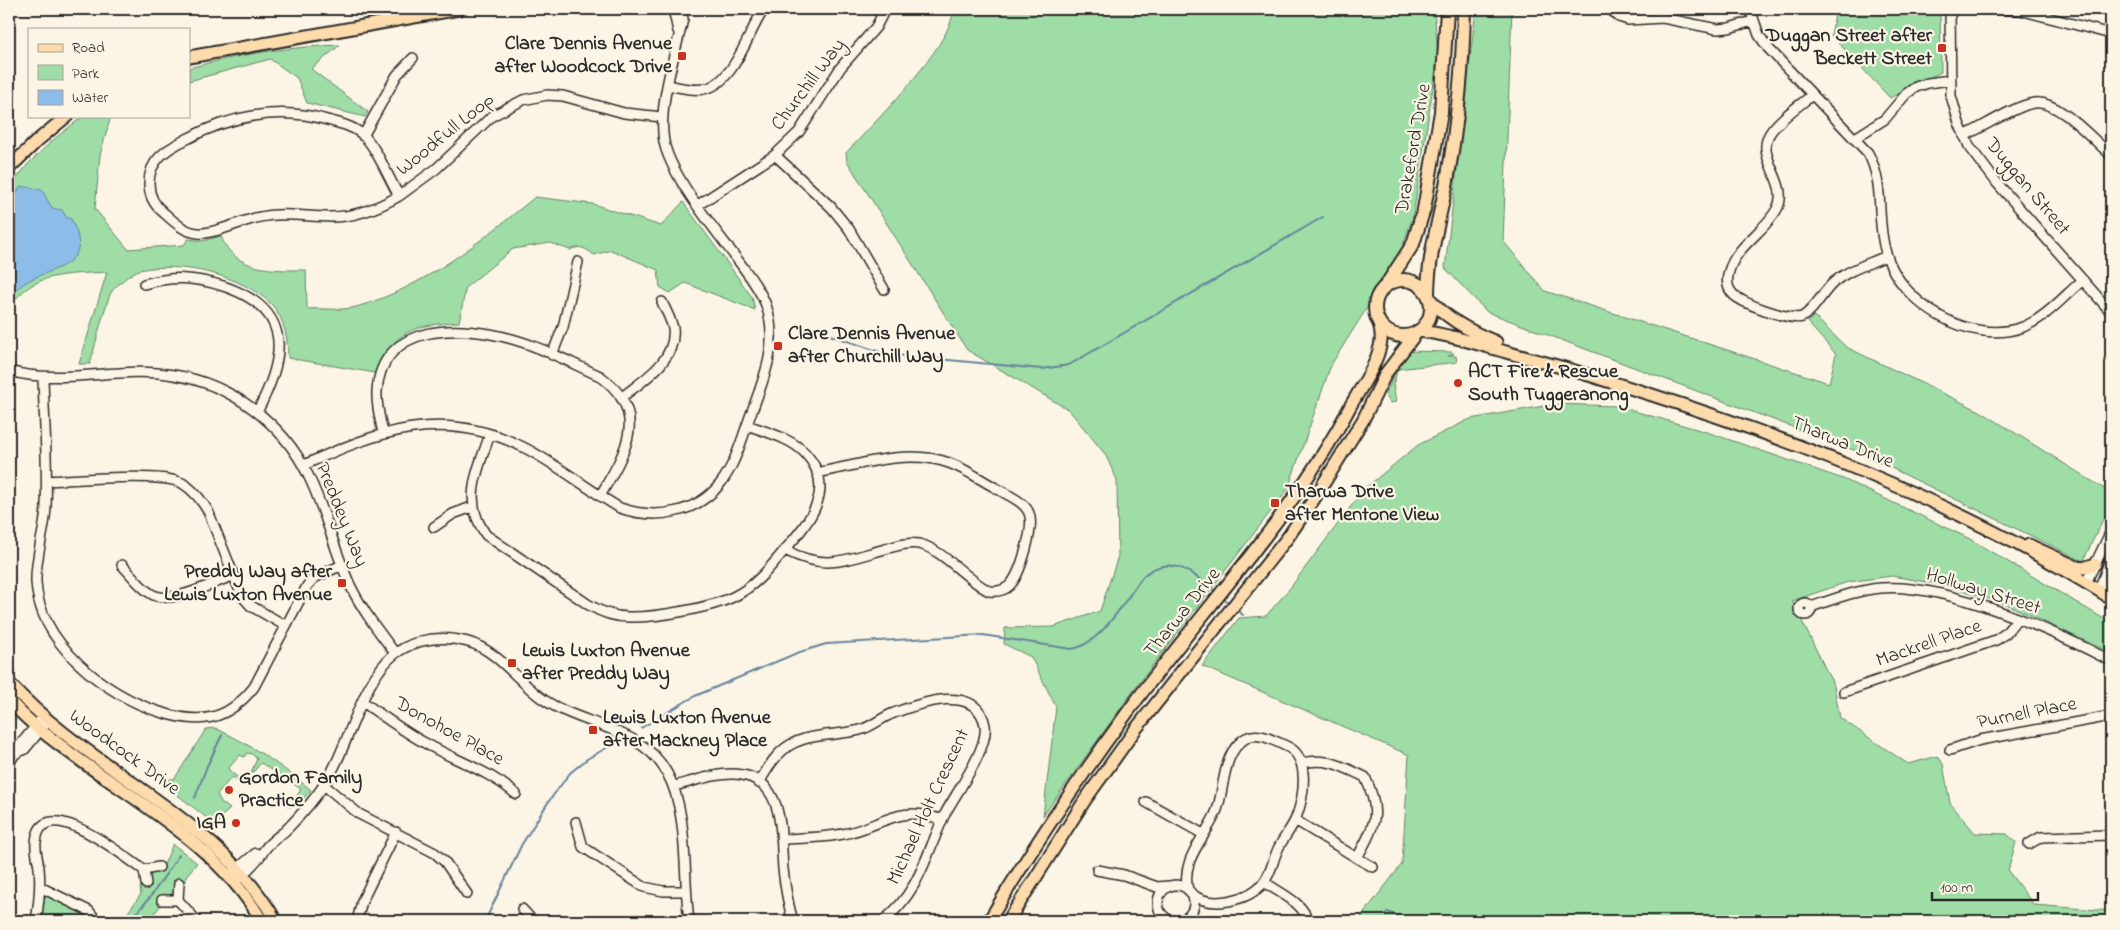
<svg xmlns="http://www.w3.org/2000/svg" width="2120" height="930" font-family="'Indie Flower',sans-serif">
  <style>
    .green { fill: #9edda6; stroke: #648468 }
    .water { fill: #8cbde8; stroke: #65839c }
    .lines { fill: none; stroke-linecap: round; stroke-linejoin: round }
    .stream { stroke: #65839c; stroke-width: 2 }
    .minor-casing { stroke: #2b2b2b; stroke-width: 12 }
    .major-casing { stroke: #2b2b2b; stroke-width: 15 }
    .highway-casing { stroke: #2b2b2b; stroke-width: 16 }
    .minor { stroke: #fcf5e5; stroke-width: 9 }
    .major { stroke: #fedbac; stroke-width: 11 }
    .highway { stroke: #fedbac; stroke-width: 12 }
    .poi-dot { fill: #c8321e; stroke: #fcf5e5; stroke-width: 2 }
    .labels { text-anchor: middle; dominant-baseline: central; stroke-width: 4.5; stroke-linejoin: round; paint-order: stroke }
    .poi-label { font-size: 20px; font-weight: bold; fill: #2b2b2b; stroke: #fcf5e5; text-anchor: start }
    .street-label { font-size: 20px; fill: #2b2b2b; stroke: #fcf5e5 }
  </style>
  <rect width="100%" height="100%" fill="#fcf5e5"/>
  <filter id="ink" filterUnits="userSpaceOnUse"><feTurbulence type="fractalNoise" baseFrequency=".02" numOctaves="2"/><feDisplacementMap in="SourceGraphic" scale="10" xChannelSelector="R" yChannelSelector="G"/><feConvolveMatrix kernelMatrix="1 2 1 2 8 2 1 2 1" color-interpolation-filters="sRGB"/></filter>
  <g filter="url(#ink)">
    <path class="green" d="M 954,9 L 1434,9 L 1438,55 L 1413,216 L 1399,257 L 1331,365 L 1288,489 L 1136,687 L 1043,816 L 1056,707 L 1031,657 L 1004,644 L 1005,628 L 1053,627 L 1100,611 L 1118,556 L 1117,480 L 1105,454 L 1069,410 L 967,350 L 847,161 L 846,153 C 874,123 950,48 954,9 Z
      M 1476,9 L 1512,9 L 1503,241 L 1545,291 L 1829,383 L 1836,354 L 1807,322 L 1814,316 L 1846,347 L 1980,411 L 2111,493 L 2111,503 L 2083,561 L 1856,451 L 1487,312 L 1445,268 Z
      M 1836,9 L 1940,9 L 1941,72 L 1890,98 L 1831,35 Z
      M 340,45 L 311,69 L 368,112 L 365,117 L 307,103 L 297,78 L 270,59 L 189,81 L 189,68 C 239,54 288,47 340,45 Z
      M 83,116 L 111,116 L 100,155 L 95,209 L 128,249 L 184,245 L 188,239 L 202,241 L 221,236 C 234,272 274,270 306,270 L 307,309 C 322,308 342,311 356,307 C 424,288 482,240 535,197 L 593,204 L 661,226 L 683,202 L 752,297 L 755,310 L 685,283 L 670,293 L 660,287 L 658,270 L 611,250 L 594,255 C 585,248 580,245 570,250 L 550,243 L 513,249 L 466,287 L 459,322 C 415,325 394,330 375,373 L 288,358 C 288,340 285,319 272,305 C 244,275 179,261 139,270 C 132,272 117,285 112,291 C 106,300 94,350 90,364 L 79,364 L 107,272 C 67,275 33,271 9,308 L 9,188 L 28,164 L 52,141 Z
      M 1407,351 L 1452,352 L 1454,354 L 1448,356 L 1456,356 L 1457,362 L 1398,369 L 1393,384 L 1396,402 L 1390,403 L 1385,394 C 1393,379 1397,365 1407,351 Z
      M 1555,404 L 1617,406 L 1710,433 L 1843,479 L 1968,538 L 2111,623 L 2111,653 L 2006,604 L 1949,586 L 1892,576 L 1848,582 L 1792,601 L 1834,686 L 1840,718 L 1908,764 L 1938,756 L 1943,764 L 1950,803 L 1975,833 L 2007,834 L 2016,842 L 2008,871 L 2034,905 L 2111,911 L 2111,921 L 1358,921 L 1402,864 L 1409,755 L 1202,666 L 1239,618 L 1266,616 L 1290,588 L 1364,489 L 1418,445 L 1470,419 Z
      M 215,728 C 250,744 281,765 311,790 L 304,798 L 290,807 L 286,805 L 291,806 L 301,789 L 261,763 L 249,777 L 257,759 L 252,754 L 247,753 L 244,757 L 240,755 L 228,769 L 245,784 L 243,785 L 232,777 L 217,794 L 221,802 L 230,809 L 220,818 L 222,819 L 217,826 L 161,782 L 175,778 L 206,729 Z
      M 173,844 L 197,863 L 186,876 L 186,882 L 177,882 C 176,892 172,896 162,896 L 161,905 L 148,921 L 122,921 L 141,894 L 140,887 L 149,886 L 148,878 L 152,872 L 162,869 Z
      M 49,895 L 85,913 L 88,921 L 41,921 L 45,896 Z"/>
    <path class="water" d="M 21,186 L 42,190 L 52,208 L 62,210 L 66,217 L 71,219 C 103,280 24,262 9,301 L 9,205 Z"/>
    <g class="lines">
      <path class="stream" d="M 797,324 L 886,354 L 1042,369 L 1069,365 L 1323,217
        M 1222,597 L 1230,604
        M 1237,610 L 1243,615
        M 641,728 L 695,696 L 797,653 L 826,644 L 983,635 L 1071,649 C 1100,646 1126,599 1143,576 C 1171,552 1193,574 1216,592
        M 195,798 L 207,766 L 222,735
        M 1387,912 L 1414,921
        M 130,921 L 151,896 L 179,855
        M 485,921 L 522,844 L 549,801 L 570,773 L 587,759 L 610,746"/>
      <defs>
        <path id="minor" d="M 673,9 L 678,31
          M 1610,9 L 1619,17 L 1628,20 L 1663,18 L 1717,29 L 1729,28 L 1753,21
          M 1750,9 L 1759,35 L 1768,48 L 1868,153 C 1886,187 1875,218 1886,253 C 1901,305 1971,346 2023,327 C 2046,318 2065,295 2083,280
          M 1950,9 L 1951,96 L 1959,123 L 1969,146 L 1997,183 L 2111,312
          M 2000,9 L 2020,10 L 2111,34
          M 668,85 C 679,87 692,91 703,89 C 734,85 748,32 764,9
          M 1812,95 C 1799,106 1780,118 1770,133 C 1754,158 1791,183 1777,209 C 1765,231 1739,244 1730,268 C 1727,276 1726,286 1732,293 C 1739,303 1791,321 1802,317 C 1814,311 1822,293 1833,283 C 1847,270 1869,264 1886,256
          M 363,136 L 397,75 L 413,58
          M 1964,136 C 1981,128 2017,105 2034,103 C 2058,99 2093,140 2111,155
          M 1855,138 L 1885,119 L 1906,94 L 1916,87 L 1928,83 L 1950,80
          M 775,155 L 831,207 L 849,229 L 884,289
          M 399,196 C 378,208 356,217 331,217 C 307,217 284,212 260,217 C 243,220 213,235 198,233 C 184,232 173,221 163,212 C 154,205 149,195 149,183 C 149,160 167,149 185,140 C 228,116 279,106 327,120 C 339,123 352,126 362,134 C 376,146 389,179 399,196 L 436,169 L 492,116 L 523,100 L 547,95 L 563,96 L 624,113 L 662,117
          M 698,205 L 775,155 L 799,132 L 841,67 L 876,27 L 885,9
          M 144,284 C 173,276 194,277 223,286 C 293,309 287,356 257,412
          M 552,355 L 563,327 L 578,262
          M 9,371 C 63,386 119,365 174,375 C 231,384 283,423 308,475 C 326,511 334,551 351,587 C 363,611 379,632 395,653
          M 43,377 C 44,420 48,464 46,507 C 45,532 35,557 36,582 C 39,643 105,695 160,712 C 200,725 227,721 254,687 L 307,586 L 314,578 L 342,565
          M 621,398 C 643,380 677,361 673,328 C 671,320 666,310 662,302
          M 383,433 C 380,419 376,405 377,391 C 382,321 462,325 512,339 C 542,347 571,363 600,376 C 651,413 625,453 600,496
          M 490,434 C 478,471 461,500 486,535 L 589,605 C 601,612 614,617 628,617 C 654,618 710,608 733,597 C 754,587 769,569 783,552 C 808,523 839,489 805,453 C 791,438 766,432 747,425
          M 304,465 C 378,431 443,407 523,447 C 557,464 587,489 620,508 C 655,520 696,514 720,484 C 736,464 743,435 752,411 C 765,376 779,343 766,305 C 760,289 750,277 740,263 C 717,232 675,182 665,146 C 656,110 675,56 683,19 L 681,9
          M 47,481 C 75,480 160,472 182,483 C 194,490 201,500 208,511 L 242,596 L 251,606 L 286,626
          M 434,527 L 453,514 L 472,507
          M 785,550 C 825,571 844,560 885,549 C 896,546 907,542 919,544 C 942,549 967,580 989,591 C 997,592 1004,591 1010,585 C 1020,575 1035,527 1029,513 C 1024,501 1007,495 996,488 C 981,480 966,469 949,463 C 907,448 859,465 817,473
          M 122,565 C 131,574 139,586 150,593 C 169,607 212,583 232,576
          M 2086,583 L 2111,531
          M 2099,590 L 2111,557
          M1799 609a6 6 0 1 1 12 0a6 6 0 1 1-12 0Z
          M 1811,607 C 1834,599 1857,590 1881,588 C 1947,583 2052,630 2111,661
          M 1844,692 L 1996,640 L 2006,633 L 2017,619
          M 363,702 C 383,716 403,731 425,743 C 456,761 488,770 516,794
          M 1950,750 L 1980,740 L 2111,716
          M 17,753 L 25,749 L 48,721
          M 1301,763 C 1329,757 1341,766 1365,777 C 1382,813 1375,825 1357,858 L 1373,867
          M 9,764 L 19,746 L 43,717
          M 759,783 C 767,769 776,753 790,745 C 811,733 837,736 860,730 C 872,727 882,717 894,713 C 920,703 977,683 985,725 C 989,748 956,793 945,814 C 926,854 920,892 883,921
          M 324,785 L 359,814 L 435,853 L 445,862 L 467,894
          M 674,786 C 692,782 712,774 731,774 C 786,774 780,831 783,869 C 785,887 788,904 793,921
          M 1146,802 L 1203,834
          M 1295,820 L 1357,858
          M 576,822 L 583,847 L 644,887 L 663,891 L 686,891
          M 782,839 C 802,838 823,838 843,834 C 882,827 898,803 942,820
          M 2029,844 L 2041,837 L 2111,835
          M 144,870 L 146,884
          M 1097,870 L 1124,875 L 1157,887 L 1169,886
          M 232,873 L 256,853
          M 238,879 C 247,870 259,860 265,849 C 270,842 279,836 285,831 C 302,814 318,796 330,775 C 350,740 364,676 396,653 C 417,638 444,635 468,642 C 497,650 516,679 540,697 C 579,726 642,726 667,773 C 689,812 683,876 689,921
          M 1264,882 C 1278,892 1305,903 1307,921
          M1158 903a18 18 0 1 1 36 0a18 18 0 1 1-36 0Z
          M 40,887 L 89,911 L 97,921
          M 1188,890 C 1180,858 1207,837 1217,810 C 1225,787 1222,752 1246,738 C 1259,731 1274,741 1286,746 C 1311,756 1304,797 1296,818 C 1292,828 1284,837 1279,847 C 1273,858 1272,872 1264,882 C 1249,901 1211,909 1192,894
          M 162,900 L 178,900 L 179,883
          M 178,900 L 197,921
          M 522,909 L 533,921
          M 9,919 L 15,921
          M 36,921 C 39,903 41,886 39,868 C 38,859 35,851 36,842 C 41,788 126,858 144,870 L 159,867
          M 357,921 L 362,901 L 396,832"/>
        <path id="major" d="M 189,57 L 459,9
          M 9,168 L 38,140 L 67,116
          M 1429,298 C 1446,319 1471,332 1496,342
          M 1418,331 C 1449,334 1477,344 1506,352 C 1538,361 1570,369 1601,379 C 1778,433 1953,499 2111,598
          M 2029,545 L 2077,567 L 2083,568 L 2095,564
          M 9,683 C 90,772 214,813 276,921
          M 9,700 C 26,720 48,736 69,752 C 139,804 216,844 262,921
          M 989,921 C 1031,849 1078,780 1127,713 C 1202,610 1291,519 1351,405 C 1362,386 1378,363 1381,341 C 1382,332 1380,326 1378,319
          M 1008,921 L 1085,800 L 1135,730 L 1288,537 L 1314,499 L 1363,420 L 1386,373 L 1417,332"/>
        <path id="highway" d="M1375 308a28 28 0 1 1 56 0a28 28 0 1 1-56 0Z
          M 1385,287 L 1413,244 L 1424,209 L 1441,112 L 1447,9
          M 1428,295 C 1428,253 1441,215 1448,175 C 1458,120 1463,65 1464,9"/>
      </defs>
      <use href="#minor" class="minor-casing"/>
      <use href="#major" class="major-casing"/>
      <use href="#highway" class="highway-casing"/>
      <use href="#minor" class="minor"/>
      <use href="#major" class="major"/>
      <use href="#highway" class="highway"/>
    </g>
  </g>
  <g class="poi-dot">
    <rect x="1937" y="43" width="10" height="10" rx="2.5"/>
    <rect x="677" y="51" width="10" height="10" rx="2.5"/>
    <rect x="773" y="341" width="10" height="10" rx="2.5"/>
    <circle cx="1458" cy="383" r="5"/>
    <rect x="1270" y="498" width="10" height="10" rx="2.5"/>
    <rect x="337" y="578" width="10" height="10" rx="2.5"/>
    <rect x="507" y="658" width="10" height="10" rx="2.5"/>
    <rect x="588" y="725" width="10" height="10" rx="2.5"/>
    <circle cx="229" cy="790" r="5"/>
    <circle cx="236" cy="823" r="5"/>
  </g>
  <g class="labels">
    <g class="poi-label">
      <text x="1932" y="36" text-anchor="end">Duggan Street after<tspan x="1932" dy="23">Beckett Street</tspan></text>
      <text x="672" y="44" text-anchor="end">Clare Dennis Avenue<tspan x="672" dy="23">after Woodcock Drive</tspan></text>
      <text x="788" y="334">Clare Dennis Avenue<tspan x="788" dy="23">after Churchill Way</tspan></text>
      <text x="1468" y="372">ACT Fire &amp; Rescue<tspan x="1468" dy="23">South Tuggeranong</tspan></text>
      <text x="1285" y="492">Tharwa Drive<tspan x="1285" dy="23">after Mentone View</tspan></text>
      <text x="332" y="572" text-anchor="end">Preddy Way after<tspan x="332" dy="23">Lewis Luxton Avenue</tspan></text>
      <text x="522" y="651">Lewis Luxton Avenue<tspan x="522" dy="23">after Preddy Way</tspan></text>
      <text x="603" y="718">Lewis Luxton Avenue<tspan x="603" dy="23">after Mackney Place</tspan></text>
      <text x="239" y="778">Gordon Family<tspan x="239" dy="23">Practice</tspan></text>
      <text x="226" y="823" text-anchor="end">IGA</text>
    </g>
    <g class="street-label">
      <text transform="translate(809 85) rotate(-53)">Churchill Way</text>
      <text transform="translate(446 135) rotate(-39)">Woodfull Loop</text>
      <text transform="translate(1414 149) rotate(-80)">Drakeford Drive</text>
      <text transform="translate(2027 187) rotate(50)">Duggan Street</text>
      <text transform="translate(1842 443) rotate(22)">Tharwa Drive</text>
      <text transform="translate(341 515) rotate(68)">Preddey Way</text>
      <text transform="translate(1983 592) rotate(17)">Hollway Street</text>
      <text transform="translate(1183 613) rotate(-51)">Tharwa Drive</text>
      <text transform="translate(1929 644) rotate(-19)">Mackrell Place</text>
      <text transform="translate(2027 714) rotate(-11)">Purnell Place</text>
      <text transform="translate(449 732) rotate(29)">Donohoe Place</text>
      <text transform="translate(124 753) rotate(36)">Woodcock Drive</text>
      <text transform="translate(929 807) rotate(-65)">Michael Holt Crescent</text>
    </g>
  </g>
  <rect width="2120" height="930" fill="none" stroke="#fcf5e5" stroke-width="30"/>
  <rect x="15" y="15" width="2090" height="900" fill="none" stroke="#2b2b2b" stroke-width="2" filter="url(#ink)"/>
  <rect x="28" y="28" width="162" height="90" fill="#fcf5e5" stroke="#a8a49b"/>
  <rect x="38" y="44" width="25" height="8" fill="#fedbac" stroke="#a8a49b"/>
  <text x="72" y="52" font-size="15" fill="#2b2b2b">Road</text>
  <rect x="38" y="65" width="25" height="15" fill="#9edda6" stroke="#a8a49b"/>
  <text x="72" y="78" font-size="15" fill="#2b2b2b">Park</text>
  <rect x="38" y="90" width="25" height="15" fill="#8cbde8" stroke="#a8a49b"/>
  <text x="72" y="102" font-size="15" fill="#2b2b2b">Water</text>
  <path d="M1932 892v8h106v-8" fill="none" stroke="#2b2b2b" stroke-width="2.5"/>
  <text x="1940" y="892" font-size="15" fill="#2b2b2b" stroke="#fcf5e5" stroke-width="4" paint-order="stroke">100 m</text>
</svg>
